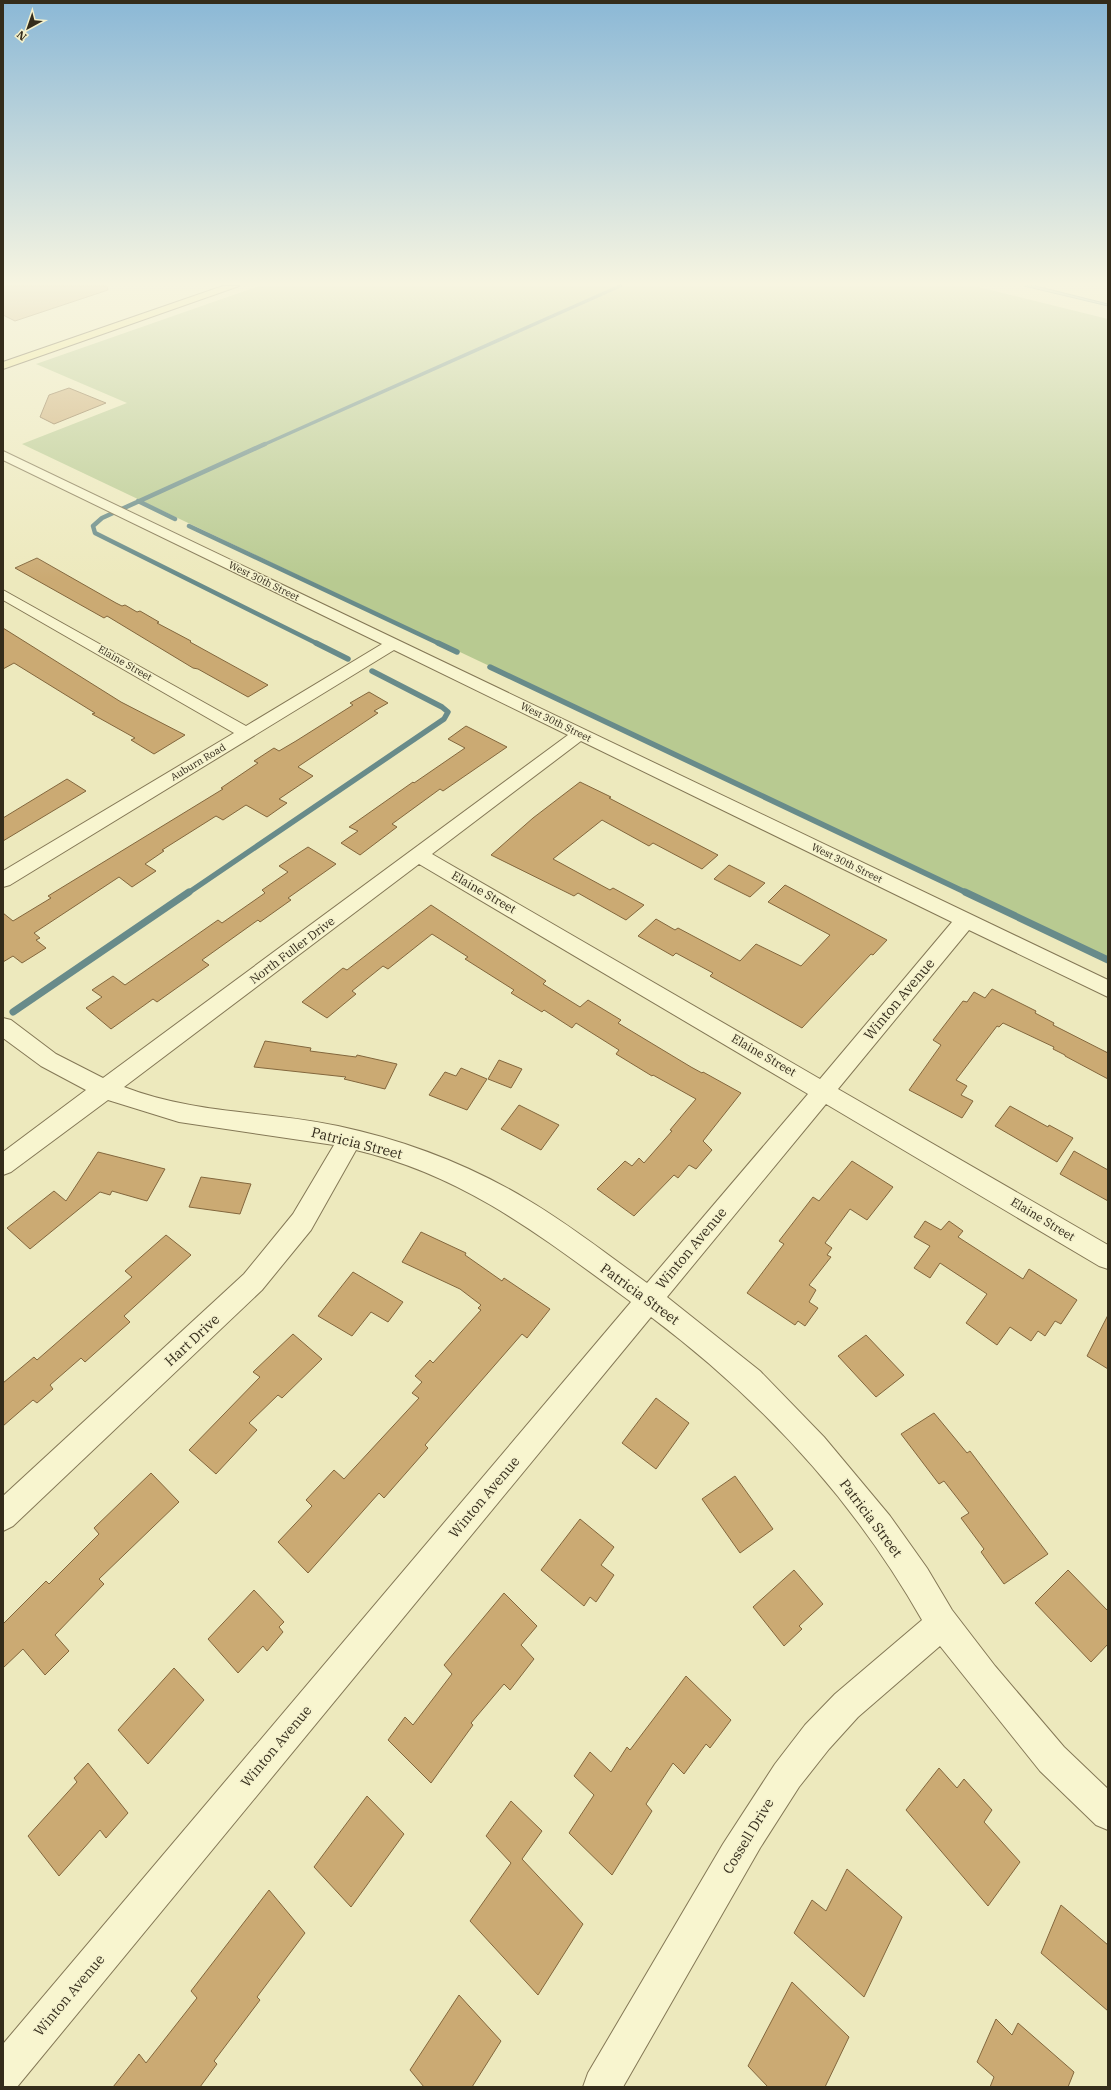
<svg xmlns="http://www.w3.org/2000/svg" width="1111" height="2090" font-family="'IBM Plex Serif',serif">
  <style>
    .green { fill: #b8ca91 }
    .water { fill: #a0bebc; stroke: #688b8a }
    .lines { fill: none; stroke-linecap: round; stroke-linejoin: round }
    .stream-far3 { stroke: #688b8a; stroke-width: 3.5 }
    .stream-far2 { stroke: #688b8a; stroke-width: 4.5 }
    .stream-far1 { stroke: #688b8a; stroke-width: 5.5 }
    .stream { stroke: #688b8a; stroke-width: 7 }
    .building { fill: #cbaa73; stroke: #83673d }
    .minor-casing { stroke: #847856; stroke-width: 2 }
    .major-casing { stroke: #52452b; stroke-width: 2 }
    .minor { fill: #f8f5cf; fill-rule: evenodd }
    .major { fill: #f1e893; fill-rule: evenodd }
    .labels { text-anchor: middle; dominant-baseline: central; stroke-width: 3; stroke-linejoin: round; paint-order: stroke }
    .far-street-label { font-size: 10px; fill: #342c1b; stroke: #f4f1cc }
    .street-label { font-size: 12px; fill: #342c1b; stroke: #f4f1cc }
    .near-street-label { font-size: 14px; fill: #342c1b; stroke: #f4f1cc }
  </style>
  <rect width="100%" height="100%" fill="#ede9bd"/>
  <path class="green" d="M 259,286 L 974,286 L 1108,319 L 1108,960 L 22,444 L 127,403 L 36,364 Z"/>
  <path class="water" d="M 1024,286 L 1036,286 L 1108,304 L 1108,306 Z"/>
  <g class="lines">
    <path class="stream-far3" d="M 263,445 L 620,286"/>
    <path class="stream-far2" d="M 265,444 L 102,518 L 93,526 L 95,533 L 318,644
      M 138,501 L 175,519
      M 189,526 L 440,644"/>
    <path class="stream-far1" d="M 316,643 L 348,659
      M 438,643 L 457,652
      M 490,667 L 967,893
      M 188,893 L 444,719 L 448,712 L 442,707 L 372,671"/>
    <path class="stream" d="M 965,892 L 1108,960
      M 13,1012 L 189,892"/>
  </g>
  <path class="building" d="M 3,286 L 107,286 L 108,290 L 15,321 L 3,315 Z
    M 69,388 L 106,403 L 54,424 L 40,417 L 49,395 Z
    M 37,558 L 116,603 L 122,606 L 125,605 L 137,612 L 140,611 L 159,622 L 157,623 L 191,641 L 190,642 L 268,685 L 248,697 L 198,669 L 193,668 L 107,616 L 104,618 L 15,568 Z
    M 3,628 L 121,702 L 185,735 L 154,754 L 131,740 L 135,738 L 92,714 L 95,713 L 14,663 L 3,669 Z
    M 369,692 L 388,703 L 374,711 L 378,713 L 299,766 L 298,767 L 313,776 L 279,799 L 287,803 L 267,817 L 246,805 L 223,820 L 216,816 L 162,850 L 164,851 L 145,864 L 156,871 L 132,887 L 119,877 L 34,933 L 40,938 L 36,940 L 46,948 L 22,963 L 13,956 L 3,962 L 3,913 L 13,921 L 51,898 L 48,896 L 223,789 L 221,788 L 258,763 L 254,761 L 274,748 L 279,751 L 296,741 L 353,705 L 350,703 Z
    M 466,726 L 507,747 L 443,791 L 440,789 L 392,824 L 397,827 L 360,855 L 341,843 L 358,831 L 349,827 L 413,782 L 414,783 L 465,748 L 448,739 Z
    M 67,779 L 86,791 L 3,841 L 3,818 Z
    M 580,782 L 611,797 L 609,798 L 718,855 L 702,869 L 653,843 L 649,846 L 602,820 L 553,859 L 610,890 L 613,888 L 644,905 L 626,920 L 578,893 L 574,896 L 491,855 L 533,818 Z
    M 308,847 L 336,864 L 288,898 L 291,900 L 260,922 L 258,920 L 202,960 L 209,965 L 157,1002 L 153,999 L 111,1029 L 86,1008 L 102,997 L 92,990 L 113,976 L 125,985 L 218,920 L 222,923 L 265,893 L 262,890 L 288,872 L 279,866 Z
    M 729,865 L 765,883 L 750,897 L 714,879 Z
    M 785,885 L 887,940 L 873,955 L 871,954 L 802,1028 L 710,976 L 713,973 L 676,953 L 673,956 L 638,936 L 656,919 L 675,930 L 678,928 L 740,961 L 756,944 L 801,966 L 830,935 L 768,902 Z
    M 431,905 L 546,981 L 543,984 L 580,1007 L 588,1000 L 621,1020 L 618,1023 L 691,1067 L 702,1073 L 703,1072 L 741,1093 L 703,1141 L 712,1150 L 696,1169 L 689,1165 L 678,1178 L 674,1175 L 634,1216 L 597,1189 L 625,1161 L 632,1166 L 639,1158 L 644,1163 L 672,1131 L 670,1130 L 696,1099 L 653,1075 L 652,1076 L 616,1054 L 619,1050 L 576,1023 L 572,1028 L 544,1010 L 542,1012 L 511,993 L 514,990 L 465,959 L 468,957 L 432,934 L 388,969 L 383,966 L 352,991 L 356,994 L 327,1018 L 302,1002 L 343,968 L 347,970 Z
    M 992,989 L 1036,1011 L 1035,1013 L 1054,1023 L 1053,1025 L 1108,1053 L 1108,1079 L 1065,1056 L 1065,1055 L 1053,1049 L 1054,1047 L 1003,1023 L 999,1027 L 997,1026 L 956,1080 L 967,1086 L 961,1095 L 973,1101 L 962,1118 L 909,1090 L 941,1045 L 933,1040 L 963,1001 L 967,1002 L 974,992 L 985,998 Z
    M 265,1041 L 311,1048 L 310,1051 L 356,1057 L 357,1055 L 397,1064 L 385,1089 L 344,1079 L 346,1077 L 254,1067 Z
    M 499,1060 L 522,1069 L 511,1088 L 488,1079 Z
    M 461,1068 L 487,1079 L 467,1110 L 429,1095 L 445,1072 L 456,1076 Z
    M 519,1105 L 559,1125 L 541,1150 L 501,1129 Z
    M 1010,1106 L 1048,1127 L 1049,1125 L 1073,1138 L 1057,1162 L 995,1126 Z
    M 1074,1151 L 1108,1170 L 1108,1201 L 1060,1174 Z
    M 98,1152 L 165,1169 L 147,1201 L 112,1191 L 110,1195 L 100,1192 L 30,1249 L 7,1228 L 54,1191 L 66,1201 Z
    M 852,1161 L 893,1187 L 867,1220 L 850,1209 L 825,1243 L 832,1248 L 827,1255 L 831,1257 L 809,1285 L 816,1290 L 809,1302 L 818,1308 L 805,1326 L 798,1321 L 795,1325 L 747,1293 L 784,1244 L 779,1241 L 813,1197 L 819,1201 Z
    M 201,1177 L 251,1184 L 240,1214 L 189,1207 Z
    M 925,1221 L 941,1230 L 949,1221 L 963,1231 L 958,1237 L 1023,1279 L 1029,1269 L 1077,1300 L 1061,1324 L 1055,1321 L 1045,1336 L 1038,1331 L 1031,1341 L 1010,1327 L 997,1345 L 966,1323 L 987,1294 L 940,1263 L 930,1278 L 914,1268 L 930,1246 L 914,1237 Z
    M 421,1232 L 466,1253 L 465,1255 L 502,1281 L 504,1278 L 550,1309 L 527,1338 L 522,1334 L 425,1445 L 428,1448 L 384,1498 L 379,1493 L 308,1573 L 278,1542 L 312,1506 L 306,1500 L 334,1470 L 344,1479 L 419,1398 L 412,1393 L 422,1382 L 415,1376 L 430,1360 L 433,1363 L 481,1310 L 478,1308 L 481,1305 L 460,1289 L 402,1262 Z
    M 166,1235 L 191,1255 L 124,1316 L 130,1322 L 85,1362 L 81,1358 L 50,1385 L 53,1389 L 37,1403 L 33,1400 L 3,1426 L 3,1383 L 34,1357 L 37,1360 L 132,1277 L 125,1271 Z
    M 353,1272 L 403,1302 L 388,1322 L 371,1312 L 352,1336 L 318,1316 Z
    M 1108,1315 L 1108,1369 L 1087,1356 Z
    M 293,1334 L 322,1359 L 282,1398 L 278,1395 L 249,1423 L 257,1430 L 216,1474 L 189,1450 L 260,1377 L 253,1372 Z
    M 866,1335 L 904,1375 L 876,1397 L 838,1356 Z
    M 656,1398 L 689,1423 L 656,1469 L 622,1443 Z
    M 934,1413 L 967,1453 L 970,1451 L 1048,1554 L 1004,1584 L 981,1552 L 984,1549 L 961,1518 L 969,1513 L 944,1481 L 939,1484 L 901,1434 Z
    M 151,1473 L 179,1502 L 99,1579 L 104,1584 L 55,1635 L 69,1651 L 45,1675 L 23,1649 L 3,1668 L 3,1624 L 46,1581 L 49,1584 L 99,1534 L 94,1528 Z
    M 735,1476 L 773,1529 L 740,1553 L 702,1499 Z
    M 580,1519 L 614,1547 L 601,1565 L 614,1575 L 596,1602 L 590,1597 L 584,1606 L 541,1570 Z
    M 794,1570 L 823,1604 L 799,1626 L 802,1629 L 784,1646 L 753,1607 Z
    M 1068,1570 L 1108,1611 L 1108,1644 L 1091,1662 L 1035,1603 Z
    M 254,1590 L 284,1622 L 279,1627 L 283,1632 L 267,1651 L 263,1646 L 238,1673 L 208,1639 Z
    M 504,1593 L 537,1626 L 521,1645 L 534,1659 L 510,1690 L 504,1684 L 471,1723 L 473,1725 L 431,1783 L 388,1740 L 405,1717 L 413,1725 L 452,1674 L 444,1665 Z
    M 174,1668 L 204,1700 L 148,1764 L 118,1730 Z
    M 686,1676 L 731,1720 L 710,1748 L 706,1744 L 684,1774 L 673,1763 L 646,1804 L 652,1811 L 612,1875 L 569,1833 L 594,1795 L 574,1776 L 590,1752 L 611,1772 L 627,1747 L 630,1750 Z
    M 88,1763 L 128,1813 L 106,1838 L 100,1830 L 59,1876 L 28,1836 L 77,1782 L 74,1778 Z
    M 939,1768 L 957,1788 L 964,1779 L 992,1810 L 984,1822 L 1020,1862 L 988,1906 L 906,1810 Z
    M 367,1796 L 404,1834 L 351,1907 L 314,1867 Z
    M 511,1801 L 542,1831 L 522,1859 L 583,1924 L 538,1995 L 470,1921 L 511,1863 L 486,1836 Z
    M 847,1869 L 902,1917 L 864,1997 L 794,1933 L 812,1900 L 826,1911 Z
    M 269,1890 L 305,1933 L 257,1997 L 260,2000 L 214,2061 L 217,2064 L 200,2087 L 113,2087 L 139,2054 L 146,2063 L 197,1998 L 191,1991 Z
    M 1061,1905 L 1108,1945 L 1108,2011 L 1041,1953 Z
    M 792,1982 L 849,2037 L 825,2087 L 768,2087 L 748,2066 Z
    M 459,1995 L 501,2041 L 472,2087 L 424,2087 L 410,2070 Z
    M 996,2019 L 1012,2035 L 1018,2023 L 1074,2072 L 1068,2087 L 990,2087 L 994,2077 L 977,2062 Z"/>
  <g class="lines">
    <defs>
      <path id="minor" d="M 3,451 L 1108,980 L 1108,997 L 969,930 L 838,1089 L 1108,1245 L 1108,1269 L 1099,1266 L 826,1104 L 667,1297 L 760,1371 L 824,1437 L 890,1516 L 927,1568 L 952,1610 L 995,1666 L 1064,1747 L 1108,1789 L 1108,1830 L 1096,1825 L 1040,1771 L 940,1646 L 858,1717 L 829,1749 L 799,1787 L 760,1848 L 623,2087 L 583,2087 L 588,2073 L 723,1844 L 775,1764 L 805,1725 L 835,1694 L 922,1620 C 854,1500 760,1399 651,1317 L 17,2087 L 3,2087 L 3,2044 L 631,1302 C 542,1237 466,1176 356,1150 L 311,1230 L 262,1290 L 13,1526 L 3,1531 L 3,1496 L 244,1274 L 293,1214 L 334,1145 L 179,1122 L 108,1100 L 11,1172 L 3,1175 L 3,1152 L 86,1090 L 41,1066 L 3,1038 L 3,1018 L 11,1020 L 56,1054 L 103,1078 L 568,735 L 394,650 L 10,885 L 3,887 L 3,871 L 234,733 L 3,600 L 3,590 L 246,726 L 382,644 L 3,460 ZM 581,741 L 952,922 L 820,1079 L 432,854 ZM 419,864 L 808,1094 L 647,1283 C 608,1255 570,1225 528,1200 C 470,1165 404,1140 338,1126 C 267,1111 193,1114 124,1087 Z"/>
      <path id="major" d="M 223,286 L 239,286 L 3,369 L 3,362 Z"/>
    </defs>
    <use href="#minor" class="minor-casing"/>
    <use href="#major" class="major-casing"/>
    <use href="#minor" class="minor"/>
    <use href="#major" class="major"/>
  </g>
  <linearGradient id="sky" x2="0" y2="1"><stop stop-color="#8bb8d6"/><stop offset="0.49" stop-color="#f7f5e1"/><stop offset="1" stop-color="#f7f5e1" stop-opacity="0"/></linearGradient>
  <rect width="1111" height="579" fill="url(#sky)"/>
  <g class="labels">
    <g class="far-street-label">
      <text transform="translate(264 581) rotate(26)">West 30th Street</text>
      <text transform="translate(125 663) rotate(30)">Elaine Street</text>
      <text transform="translate(556 722) rotate(26)">West 30th Street</text>
      <text transform="translate(198 762) rotate(-31)">Auburn Road</text>
      <text transform="translate(847 863) rotate(26)">West 30th Street</text>
    </g>
    <g class="street-label">
      <text transform="translate(484 892) rotate(30)">Elaine Street</text>
      <text transform="translate(292 950) rotate(-37)">North Fuller Drive</text>
      <text transform="translate(764 1055) rotate(30)">Elaine Street</text>
      <text transform="translate(1043 1219) rotate(31)">Elaine Street</text>
    </g>
    <g class="near-street-label">
      <text transform="translate(899 999) rotate(-50)">Winton Avenue</text>
      <text transform="translate(357 1143) rotate(14)">Patricia Street</text>
      <text transform="translate(691 1248) rotate(-50)">Winton Avenue</text>
      <text transform="translate(640 1294) rotate(36)">Patricia Street</text>
      <text transform="translate(192 1340) rotate(-43)">Hart Drive</text>
      <text transform="translate(484 1497) rotate(-50)">Winton Avenue</text>
      <text transform="translate(871 1518) rotate(53)">Patricia Street</text>
      <text transform="translate(276 1746) rotate(-50)">Winton Avenue</text>
      <text transform="translate(748 1836) rotate(-59)">Cossell Drive</text>
      <text transform="translate(69 1995) rotate(-50)">Winton Avenue</text>
    </g>
  </g>
  <rect width="1111" height="2090" fill="none" stroke="#342c1b" stroke-width="8"/>
  <g transform="translate(28 28) rotate(220)" stroke="#f4f1cc" stroke-width="3" paint-order="stroke">
  <path d="M0-3L7 15L0 10L-7 15Z" fill="#342c1b"/>
  <text y="-6" font-size="11" font-weight="bold" text-anchor="middle" fill="#342c1b">N</text>
  </g>
</svg>
